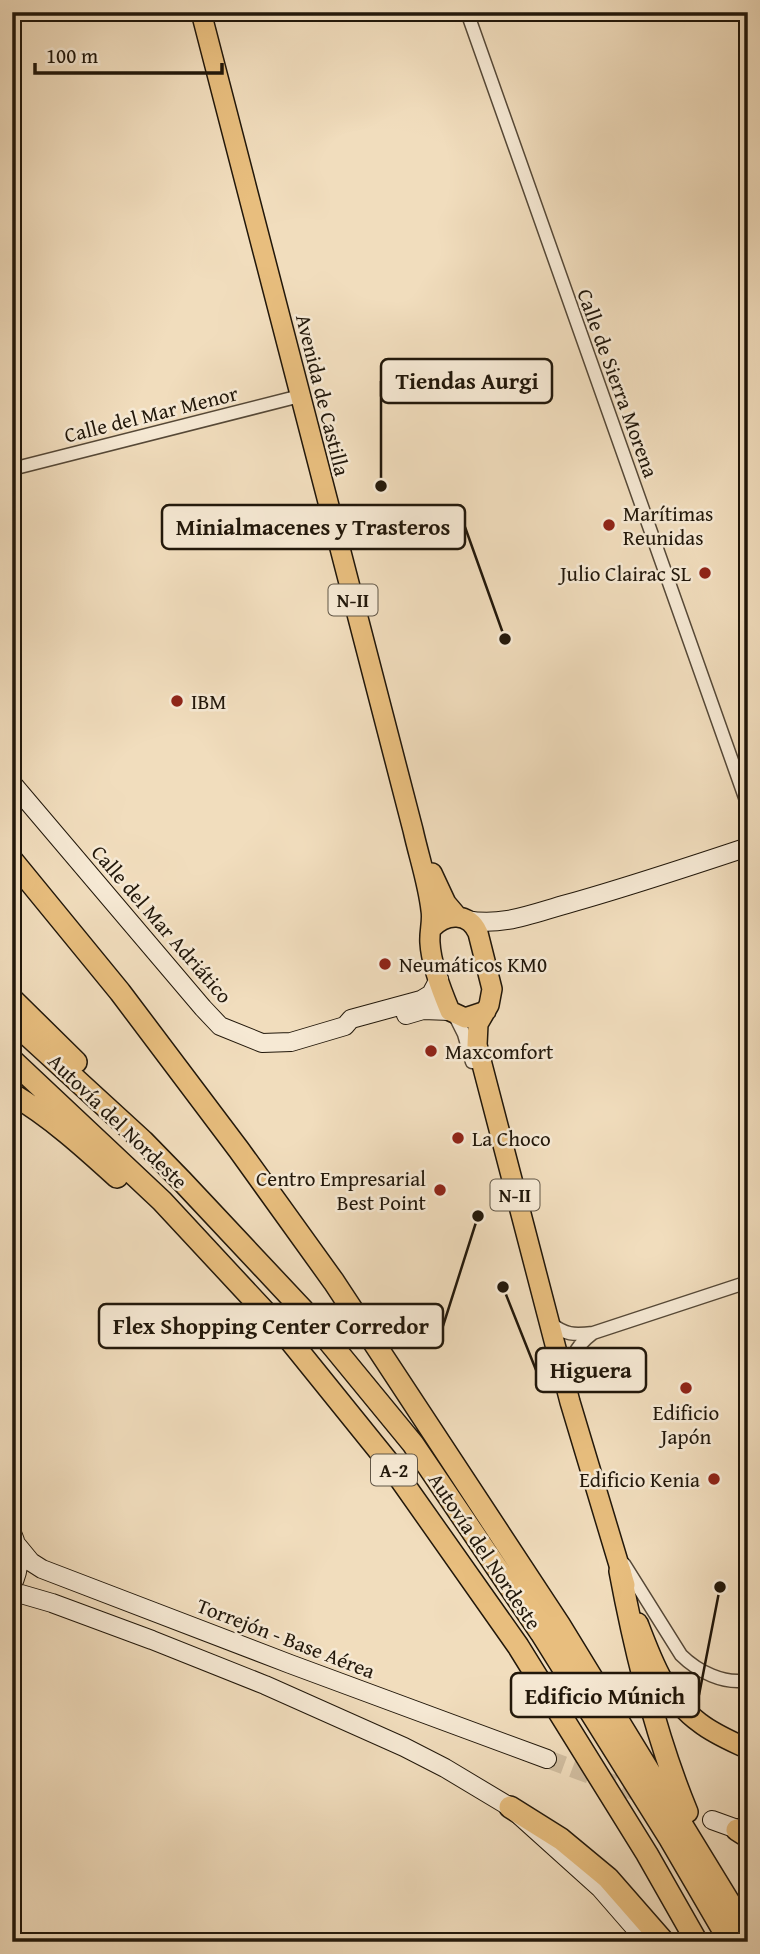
<svg xmlns="http://www.w3.org/2000/svg" width="760" height="1954" font-family="'Gentium Book Plus',serif">
  <style>
    .lines { fill: none; stroke-linecap: round; stroke-linejoin: round }
    .secondary-tunnel { stroke: #d2bfa2; stroke-width: 18; stroke-dasharray: 18 9; stroke-linecap: butt }
    .street-casing { stroke: #554837; stroke-width: 15 }
    .secondary-casing { stroke: #21170a; stroke-width: 20 }
    .primary-casing { stroke: #21170a; stroke-width: 22 }
    .highway-casing { stroke: #21170a; stroke-width: 24 }
    .street { stroke: #f6e9d4; stroke-width: 12 }
    .secondary { stroke: #f6e9d4; stroke-width: 18 }
    .primary { stroke: #e8be7e; stroke-width: 19 }
    .highway { stroke: #e8be7e; stroke-width: 21 }
    .poi-dot { fill: #8f2418; stroke: #f6e9d4; stroke-width: 2.5 }
    .labels { text-anchor: middle; dominant-baseline: central; stroke-width: 5; stroke-linejoin: round; paint-order: stroke }
    .shield { fill: #f6e9d4; stroke: #615647; stroke-width: 2 }
    .shield-label { font-size: 19px; font-weight: bold; fill: #21170a }
    .street-label { font-size: 21px; fill: #21170a; stroke: #f6e9d4 }
    .poi-label { font-size: 21px; fill: #21170a; stroke: #f6e9d4; text-anchor: start }
    .leader { fill: none; stroke: #21170a; stroke-width: 2.5 }
    .callout-dot { fill: #21170a; stroke: #f6e9d4; stroke-width: 2.5 }
    .callout { fill: #f6e9d4; stroke: #21170a; stroke-width: 2.5 }
    .callout-label { font-size: 23px; text-anchor: middle; font-weight: bold; fill: #21170a }
  </style>
  <rect width="100%" height="100%" fill="#f1ddbd"/>
  <filter id="stains"><feTurbulence type="fractalNoise" baseFrequency=".00286" numOctaves="4"/><feColorMatrix values="0 0 0 0 .2 0 0 0 0 .09 0 0 0 0 .02 0 0 0 .5 -.17"/></filter>
  <radialGradient id="worn" r=".72"><stop offset=".6" stop-color="#630" stop-opacity="0"/><stop offset="1" stop-color="#630" stop-opacity=".3"/></radialGradient>
  <g class="lines">
    <path class="secondary-tunnel" d="M 547,1759 L 647,1796"/>
    <defs>
      <path id="street" d="M 467,12 L 748,806
        M 12,469 L 300,396
        M 454,1014 L 464,1034 L 472,1062
        M 550,1323 C 566,1335 573,1335 593,1333 L 748,1282
        M 571,1384 C 571,1359 572,1349 593,1333
        M 624,1564 L 681,1655 C 697,1671 724,1685 748,1680"/>
      <path id="secondary" d="M 12,783 L 203,1008 L 220,1026 L 262,1043 L 291,1042 L 345,1026 L 351,1019 L 421,1000 L 431,994 L 439,979
        M 467,920 C 502,927 534,913 567,904 C 628,887 688,867 748,847
        M 406,1015 L 423,1010 L 450,1011
        M 12,1533 C 20,1551 21,1568 12,1585
        M 17,1545 L 31,1562 L 42,1569 L 290,1664 L 547,1759
        M 12,1595 L 21,1594 L 52,1603 L 152,1640 L 265,1685 L 404,1747 L 445,1768 L 510,1807 L 600,1888 L 647,1942
        M 712,1820 L 748,1833"/>
      <path id="primary" d="M 201,12 L 413,830 C 419,857 428,883 431,910 C 433,921 429,932 430,943 C 431,963 442,992 450,1011 L 465,1018 L 486,1011
        M 432,873 L 446,903 L 457,916
        M 432,928 C 446,913 469,912 478,933 L 492,989 L 489,1005 L 478,1024 L 477,1045 L 570,1402 L 625,1585
        M 638,1623 C 652,1660 666,1699 700,1723 C 714,1734 731,1741 748,1749"/>
      <path id="highway" d="M 12,860 L 120,992 L 239,1150 L 334,1282 L 559,1624 L 748,1933
        M 12,999 L 76,1062
        M 12,1021 L 143,1141 L 182,1181 L 303,1310 L 413,1444 L 541,1633 L 670,1839 L 730,1942
        M 12,1060 L 162,1201 L 280,1328 L 389,1463 L 518,1646 L 647,1854 L 697,1942
        M 12,1094 C 51,1117 84,1147 117,1177
        M 620,1571 C 635,1651 656,1737 687,1812
        M 510,1807 L 561,1839 L 608,1878 L 664,1942
        M 737,1830 L 748,1837"/>
    </defs>
    <use href="#street" class="street-casing"/>
    <use href="#secondary" class="secondary-casing"/>
    <use href="#primary" class="primary-casing"/>
    <use href="#highway" class="highway-casing"/>
    <use href="#street" class="street"/>
    <use href="#secondary" class="secondary"/>
    <use href="#primary" class="primary"/>
    <use href="#highway" class="highway"/>
  </g>
  <g class="poi-dot">
    <circle cx="609" cy="525" r="7"/>
    <circle cx="705" cy="573" r="7"/>
    <circle cx="177" cy="701" r="7"/>
    <circle cx="385" cy="964" r="7"/>
    <circle cx="431" cy="1051" r="7"/>
    <circle cx="458" cy="1138" r="7"/>
    <circle cx="440" cy="1190" r="7"/>
    <circle cx="686" cy="1388" r="7"/>
    <circle cx="714" cy="1479" r="7"/>
  </g>
  <g class="labels">
    <g class="shield">
      <rect x="328.5" y="584.5" width="49" height="31" rx="5"/>
      <rect x="490.5" y="1179.5" width="49" height="31" rx="5"/>
      <rect x="371" y="1454.5" width="46" height="31" rx="5"/>
    </g>
    <g class="shield-label">
      <text x="353" y="600">N-II</text>
      <text x="515" y="1195">N-II</text>
      <text x="394" y="1470">A-2</text>
    </g>
    <g class="street-label">
      <text transform="translate(618 383) rotate(70)">Calle de Sierra Morena</text>
      <text transform="translate(323 395) rotate(76)">Avenida de Castilla</text>
      <text transform="translate(151 414) rotate(-14)">Calle del Mar Menor</text>
      <text transform="translate(162 924) rotate(49)">Calle del Mar Adriático</text>
      <text transform="translate(118 1121) rotate(44)">Autovía del Nordeste</text>
      <text transform="translate(485 1551) rotate(56)">Autovía del Nordeste</text>
      <text transform="translate(286 1638) rotate(21)">Torrejón - Base Aérea</text>
    </g>
    <g class="poi-label">
      <text x="623" y="513">Marítimas<tspan x="623" dy="24">Reunidas</tspan></text>
      <text x="691" y="573" text-anchor="end">Julio Clairac SL</text>
      <text x="191" y="701">IBM</text>
      <text x="399" y="964">Neumáticos KM0</text>
      <text x="445" y="1051">Maxcomfort</text>
      <text x="472" y="1138">La Choco</text>
      <text x="426" y="1178" text-anchor="end">Centro Empresarial<tspan x="426" dy="24">Best Point</tspan></text>
      <text x="686" y="1412" text-anchor="middle">Edificio<tspan x="686" dy="24">Japón</tspan></text>
      <text x="700" y="1479" text-anchor="end">Edificio Kenia</text>
    </g>
  </g>
  <path class="leader" d="M381 486L381 381M505 639L465 527M478 1216L443 1326M503 1287L536 1370M720 1587L699 1695"/>
  <g class="callout-dot">
    <circle cx="381" cy="486" r="7"/>
    <circle cx="505" cy="639" r="7"/>
    <circle cx="478" cy="1216" r="7"/>
    <circle cx="503" cy="1287" r="7"/>
    <circle cx="720" cy="1587" r="7"/>
  </g>
  <g class="callout">
    <rect x="381" y="359" width="171" height="44" rx="7"/>
    <rect x="162" y="505" width="303" height="44" rx="7"/>
    <rect x="99" y="1304" width="344" height="44" rx="7"/>
    <rect x="536" y="1348" width="110" height="44" rx="7"/>
    <rect x="511" y="1673" width="188" height="44" rx="7"/>
  </g>
  <g class="callout-label">
    <text x="467" y="389">Tiendas Aurgi</text>
    <text x="313" y="535">Minialmacenes y Trasteros</text>
    <text x="271" y="1334">Flex Shopping Center Corredor</text>
    <text x="591" y="1378">Higuera</text>
    <text x="605" y="1704">Edificio Múnich</text>
  </g>
  <rect width="760" height="1954" fill="none" stroke="#f1ddbd" stroke-width="42"/>
  <rect x="14" y="14" width="732" height="1926" fill="none" stroke="#21170a" stroke-width="3.5"/>
  <rect x="21" y="21" width="718" height="1912" fill="none" stroke="#21170a" stroke-width="2"/>
  <path d="M35 63v10h187v-10" fill="none" stroke="#21170a" stroke-width="3.5"/>
  <text x="46" y="63" font-size="21" fill="#21170a" stroke="#f6e9d4" stroke-width="5" paint-order="stroke">100 m</text>
  <rect width="100%" height="100%" filter="url(#stains)"/>
  <rect width="100%" height="100%" fill="url(#worn)"/>
</svg>
